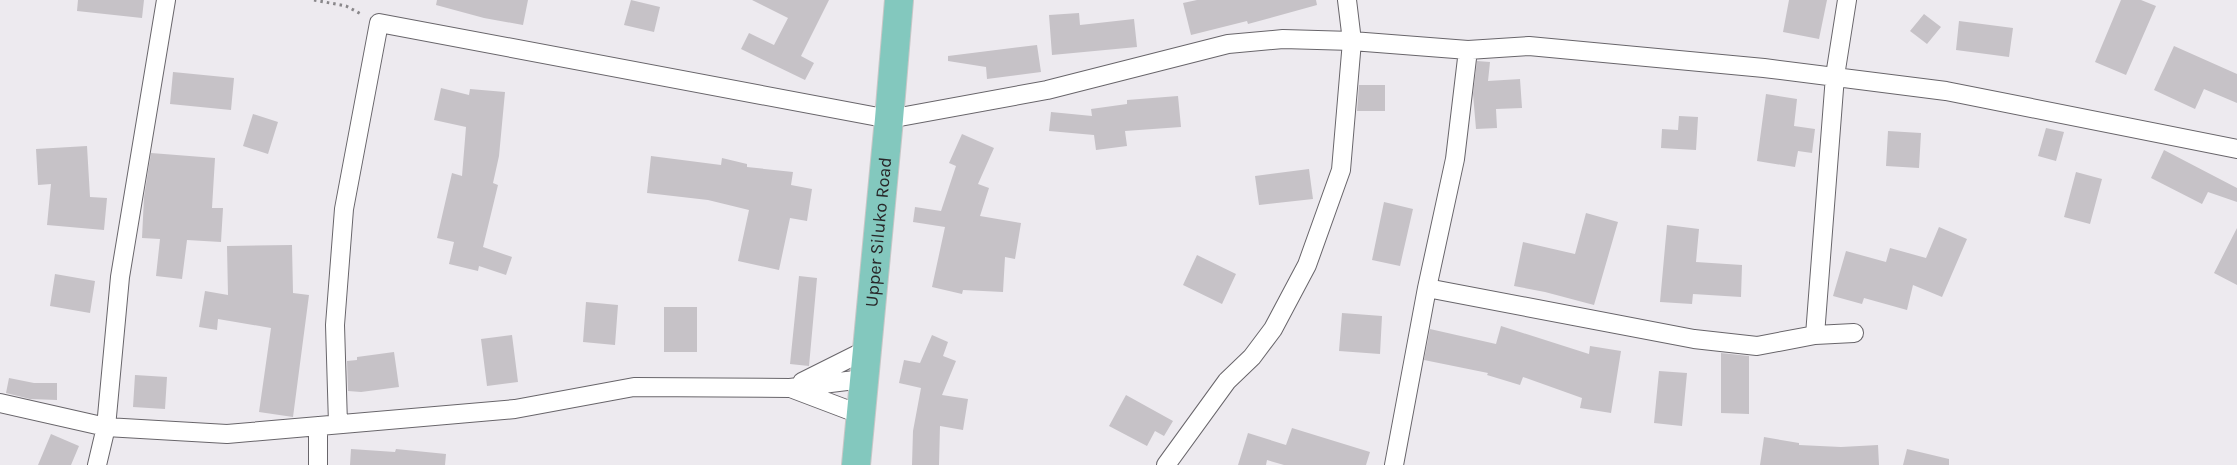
<svg xmlns="http://www.w3.org/2000/svg" width="2237" height="465" font-family="Karla,sans-serif">
  <style>
    .building { fill: #c6c2c7 }
    .lines { fill: none; stroke-linecap: round; stroke-linejoin: round }
    .minor-casing { stroke: #68656a; stroke-width: 20 }
    .primary-casing { stroke: #c7c7c7; stroke-width: 30 }
    .path { stroke: #89878a; stroke-width: 3; stroke-dasharray: 2.5 4; stroke-linecap: butt }
    .minor { stroke: #fff; stroke-width: 18 }
    .primary { stroke: #83c8be; stroke-width: 28 }
    .labels { text-anchor: middle; dominant-baseline: central; stroke-width: 4; stroke-linejoin: round; paint-order: stroke }
    .street-label { font-size: 18px; fill: #282729; stroke: #edeaef }
  </style>
  <rect width="100%" height="100%" fill="#edeaef"/>
  <path class="building" d="M 78,0 L 144,0 L 142,18 L 77,11 Z
    M 437,0 L 528,0 L 523,25 L 484,18 L 436,5 Z
    M 631,0 L 660,7 L 654,32 L 624,25 Z
    M 752,0 L 829,0 L 801,56 L 814,63 L 805,80 L 741,49 L 749,33 L 774,45 L 788,18 Z
    M 1197,0 L 1316,0 L 1317,5 L 1248,24 L 1247,21 L 1191,35 L 1183,3 Z
    M 1789,0 L 1827,0 L 1819,39 L 1783,32 Z
    M 2121,0 L 2141,0 L 2156,6 L 2126,75 L 2095,62 Z
    M 1079,13 L 1080,25 L 1134,19 L 1137,47 L 1052,55 L 1049,15 Z
    M 1924,14 L 1941,27 L 1927,44 L 1910,31 Z
    M 1959,21 L 2013,28 L 2009,57 L 1956,50 Z
    M 1037,45 L 1041,72 L 987,79 L 986,67 L 948,61 L 948,56 Z
    M 2174,46 L 2237,74 L 2237,103 L 2204,89 L 2195,109 L 2154,90 Z
    M 1477,61 L 1490,62 L 1488,81 L 1520,79 L 1522,108 L 1496,109 L 1497,128 L 1476,129 L 1473,94 Z
    M 173,72 L 234,78 L 231,110 L 170,104 Z
    M 1359,85 L 1385,85 L 1385,111 L 1357,111 Z
    M 441,88 L 469,95 L 470,89 L 505,92 L 499,156 L 493,183 L 498,185 L 483,247 L 512,257 L 506,275 L 479,266 L 478,271 L 449,264 L 454,242 L 437,238 L 452,173 L 462,176 L 466,127 L 434,120 Z
    M 1766,94 L 1797,99 L 1794,126 L 1815,129 L 1812,153 L 1798,151 L 1795,167 L 1757,161 Z
    M 1178,96 L 1181,127 L 1125,131 L 1127,146 L 1096,150 L 1094,135 L 1049,131 L 1051,112 L 1092,116 L 1091,109 L 1127,104 L 1127,100 Z
    M 253,114 L 278,122 L 268,154 L 243,146 Z
    M 1679,116 L 1698,117 L 1696,150 L 1661,148 L 1662,129 L 1678,130 Z
    M 2046,128 L 2064,132 L 2056,161 L 2038,156 Z
    M 1888,131 L 1921,133 L 1919,168 L 1886,166 Z
    M 962,134 L 994,148 L 978,184 L 989,188 L 980,216 L 1021,223 L 1015,259 L 1005,257 L 1003,292 L 963,290 L 962,294 L 932,287 L 945,227 L 913,222 L 915,207 L 941,211 L 956,166 L 949,163 Z
    M 87,146 L 90,197 L 107,198 L 104,230 L 47,225 L 51,184 L 38,185 L 36,149 Z
    M 2164,150 L 2237,188 L 2237,202 L 2208,192 L 2202,204 L 2151,178 Z
    M 151,153 L 215,158 L 212,208 L 223,208 L 221,242 L 187,240 L 182,279 L 156,276 L 160,239 L 142,238 L 144,197 Z
    M 651,156 L 721,165 L 722,158 L 747,164 L 747,167 L 793,172 L 791,185 L 812,189 L 807,221 L 790,218 L 779,270 L 738,261 L 749,210 L 708,200 L 647,193 Z
    M 1309,169 L 1313,199 L 1259,205 L 1255,176 Z
    M 2076,172 L 2102,179 L 2090,224 L 2064,217 Z
    M 1384,202 L 1413,209 L 1400,266 L 1372,260 Z
    M 1586,213 L 1618,222 L 1594,305 L 1545,292 L 1514,286 L 1523,242 L 1575,254 Z
    M 1667,225 L 1699,229 L 1696,262 L 1742,265 L 1741,297 L 1693,294 L 1692,304 L 1660,302 Z
    M 1939,227 L 1967,239 L 1942,297 L 1913,285 L 1907,310 L 1864,298 L 1862,304 L 1833,296 L 1846,251 L 1886,262 L 1890,248 L 1926,258 Z
    M 2237,228 L 2237,285 L 2214,273 Z
    M 292,245 L 293,293 L 309,295 L 293,417 L 259,412 L 271,328 L 218,319 L 217,330 L 199,327 L 205,291 L 228,295 L 227,246 Z
    M 1197,255 L 1236,274 L 1222,304 L 1183,285 Z
    M 55,274 L 95,281 L 90,313 L 50,306 Z
    M 799,276 L 817,278 L 809,366 L 790,364 Z
    M 586,302 L 618,305 L 615,345 L 583,342 Z
    M 664,307 L 697,307 L 697,352 L 664,352 Z
    M 1342,313 L 1382,316 L 1380,354 L 1339,351 Z
    M 1501,326 L 1589,354 L 1590,346 L 1621,351 L 1611,413 L 1580,408 L 1582,398 L 1523,377 L 1520,385 L 1487,375 L 1488,373 L 1424,360 L 1430,329 L 1496,344 Z
    M 512,335 L 518,382 L 487,386 L 481,339 Z
    M 932,335 L 948,342 L 943,356 L 956,361 L 942,395 L 968,399 L 963,430 L 940,426 L 939,465 L 912,465 L 913,431 L 921,388 L 899,383 L 904,360 L 920,363 Z
    M 394,352 L 399,387 L 361,392 L 348,391 L 347,361 L 357,360 L 357,357 Z
    M 1721,353 L 1749,356 L 1749,414 L 1721,413 Z
    M 1659,371 L 1687,373 L 1682,426 L 1654,423 Z
    M 135,375 L 167,377 L 165,409 L 133,407 Z
    M 9,378 L 34,383 L 57,383 L 57,400 L 30,399 L 6,393 Z
    M 1126,395 L 1173,421 L 1164,436 L 1155,431 L 1147,446 L 1109,426 Z
    M 1292,428 L 1370,452 L 1366,465 L 1284,465 L 1267,460 L 1266,465 L 1238,465 L 1248,433 L 1286,445 Z
    M 51,434 L 79,446 L 71,465 L 38,465 Z
    M 1764,437 L 1799,443 L 1799,445 L 1841,447 L 1878,445 L 1879,465 L 1760,465 Z
    M 351,449 L 395,452 L 396,449 L 446,454 L 445,465 L 350,465 Z
    M 1907,449 L 1949,459 L 1949,465 L 1903,465 Z"/>
  <g class="lines">
    <defs>
      <path id="minor" d="M 1427,288 L 1694,339 L 1757,346 L 1815,335 L 1854,333
        M 1815,335 L 1835,76 L 1847,0
        M 802,382 L 866,350
        M 793,389 L 859,414
        M 0,403 L 106,427 L 227,434 L 515,409 L 634,387 L 790,388 L 863,379
        M 338,424 L 335,325 L 344,209 L 379,23 L 889,119 L 1047,90 L 1228,44 L 1283,39 L 1352,41 L 1468,50 L 1529,46 L 1764,68 L 1946,91 L 2237,149
        M 97,465 L 106,427 L 120,277 L 166,0
        M 318,465 L 318,426
        M 1166,465 L 1227,381 L 1252,357 L 1273,329 L 1307,265 L 1341,170 L 1352,41 L 1347,0
        M 1394,465 L 1427,288 L 1455,159 L 1468,50"/>
      <g id="primary">
        <path id="s1" d="M 856,465 L 889,119 L 899,0"/>
      </g>
    </defs>
    <use href="#minor" class="minor-casing"/>
    <use href="#primary" class="primary-casing"/>
    <path class="path" d="M 314,0 L 346,6 L 363,15"/>
    <use href="#minor" class="minor"/>
    <use href="#primary" class="primary"/>
  </g>
  <g class="labels">
    <g class="street-label">
      <text stroke="none"><textPath href="#s1" startOffset="234">Upper Siluko Road</textPath></text>
    </g>
  </g>
</svg>
